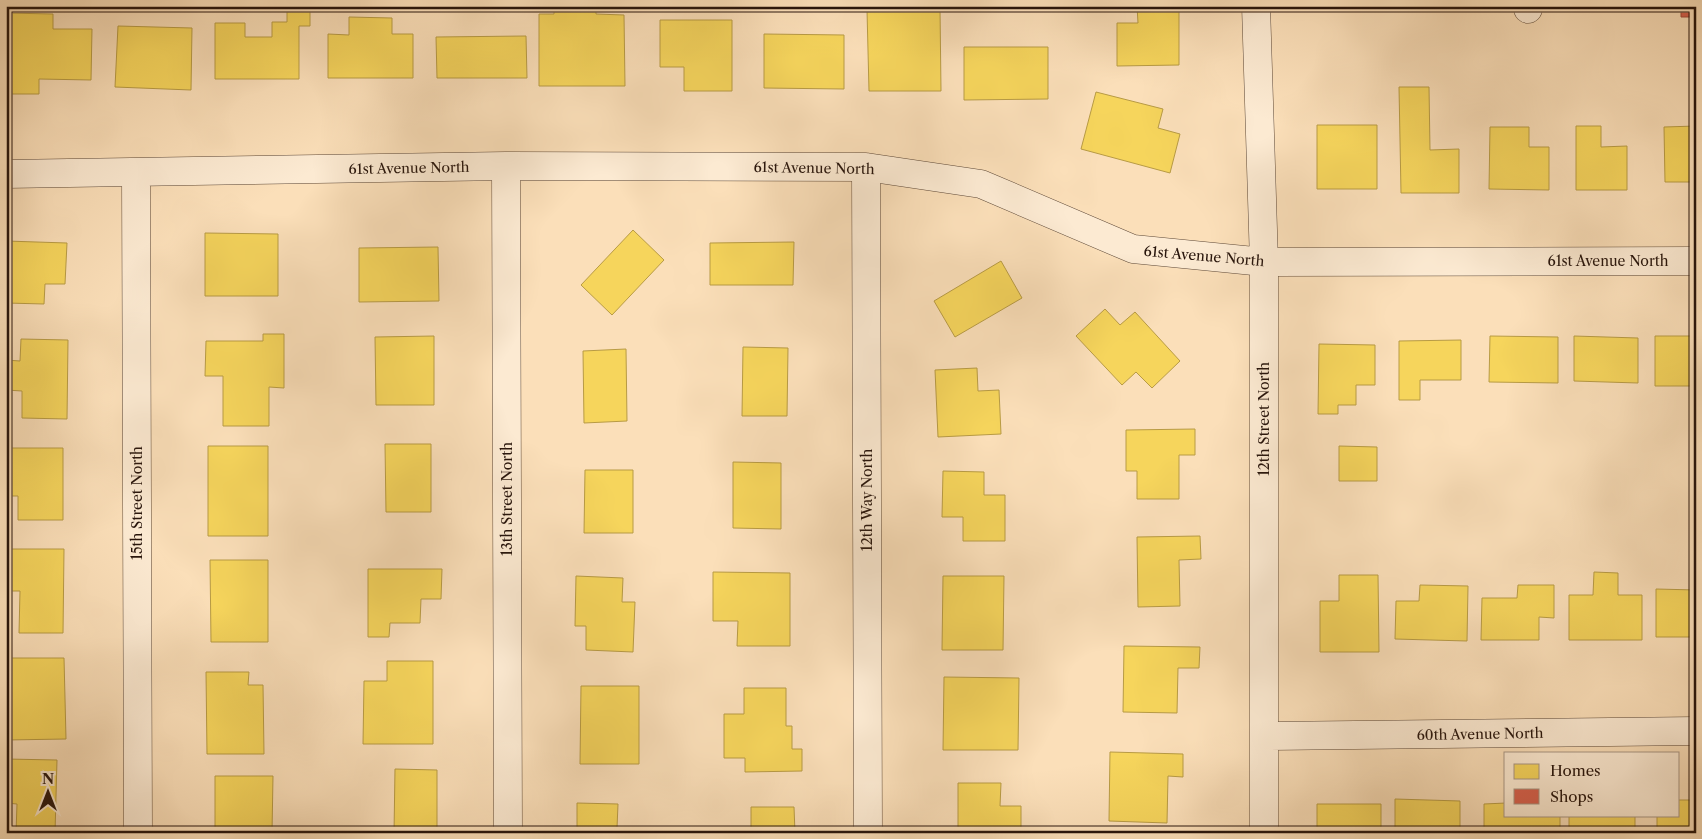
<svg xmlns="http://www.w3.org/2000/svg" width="1702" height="839" font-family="'Libre Caslon Text',serif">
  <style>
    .homes { fill: #f6d55c; stroke: #b89b44 }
    .shops { fill: #d6604d; stroke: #a24a3a }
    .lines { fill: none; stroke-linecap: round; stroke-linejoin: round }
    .minor-casing { stroke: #5d4837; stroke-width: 29 }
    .minor { stroke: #fcead2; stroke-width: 28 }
    .labels { text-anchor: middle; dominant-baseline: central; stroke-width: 5; stroke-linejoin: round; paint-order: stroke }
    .street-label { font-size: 14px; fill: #28150c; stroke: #fcead2 }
  </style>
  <rect width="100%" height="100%" fill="#fbdfb9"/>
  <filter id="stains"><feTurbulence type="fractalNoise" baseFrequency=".004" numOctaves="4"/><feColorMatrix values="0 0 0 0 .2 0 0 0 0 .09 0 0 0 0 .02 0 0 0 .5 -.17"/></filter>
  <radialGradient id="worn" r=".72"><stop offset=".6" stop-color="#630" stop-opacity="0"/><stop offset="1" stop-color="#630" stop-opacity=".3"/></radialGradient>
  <path class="homes" d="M 287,6 L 310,6 L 310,26 L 299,26 L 299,79 L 215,79 L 215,23 L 245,23 L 245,37 L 272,37 L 272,22 L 287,22 Z
    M 554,6 L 596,6 L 596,14 L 624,15 L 625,86 L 539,86 L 539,14 L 554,14 Z
    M 1137,6 L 1179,6 L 1179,65 L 1117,66 L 1117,23 L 1138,23 Z
    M 940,9 L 941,91 L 869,91 L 867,10 Z
    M 6,13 L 53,14 L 53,29 L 92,29 L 91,80 L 39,79 L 39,94 L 6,94 Z
    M 349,17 L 392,18 L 392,34 L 413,34 L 413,78 L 328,78 L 328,34 L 349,35 Z
    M 660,20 L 732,20 L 732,91 L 684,91 L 684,67 L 660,67 Z
    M 118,26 L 192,28 L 191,90 L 115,87 Z
    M 764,34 L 844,35 L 844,89 L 764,88 Z
    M 526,36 L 527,78 L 437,78 L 436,37 Z
    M 964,47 L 1048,47 L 1048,99 L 964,100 Z
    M 1399,87 L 1429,87 L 1430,150 L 1459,149 L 1459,193 L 1401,193 Z
    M 1096,92 L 1163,109 L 1158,128 L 1180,134 L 1170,173 L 1081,149 Z
    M 1317,125 L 1377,125 L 1377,189 L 1317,189 Z
    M 1576,126 L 1601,126 L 1601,147 L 1627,146 L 1627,190 L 1576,190 Z
    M 1696,126 L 1696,182 L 1665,182 L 1664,127 Z
    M 1490,127 L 1529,127 L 1529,147 L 1549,147 L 1549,190 L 1489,189 Z
    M 633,230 L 664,260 L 612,315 L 581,285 Z
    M 205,233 L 278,234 L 278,296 L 205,296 Z
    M 6,241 L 67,243 L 65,284 L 45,284 L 44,304 L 6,303 Z
    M 794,242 L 793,285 L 710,285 L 710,243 Z
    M 438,247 L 439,301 L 359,302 L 359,248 Z
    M 1001,261 L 1022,298 L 955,337 L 934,301 Z
    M 1105,309 L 1120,325 L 1135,312 L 1180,361 L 1152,388 L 1136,372 L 1122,385 L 1076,336 Z
    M 263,334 L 284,334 L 284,388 L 269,387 L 269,426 L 223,426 L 223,376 L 205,376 L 206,341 L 263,341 Z
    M 434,336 L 434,405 L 376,405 L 375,337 Z
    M 1490,336 L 1558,337 L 1558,383 L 1489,382 Z
    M 1574,336 L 1638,338 L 1638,383 L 1574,381 Z
    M 1655,336 L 1696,336 L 1696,386 L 1655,386 Z
    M 21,339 L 68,340 L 67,419 L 22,418 L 22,391 L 6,390 L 6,360 L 20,361 Z
    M 1461,340 L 1461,380 L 1420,380 L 1420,400 L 1399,400 L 1399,341 Z
    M 1319,344 L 1375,345 L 1375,385 L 1356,385 L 1356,405 L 1338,405 L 1338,414 L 1318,414 Z
    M 743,347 L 788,348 L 787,416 L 742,416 Z
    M 626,349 L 627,421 L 584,423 L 583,351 Z
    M 977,368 L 978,391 L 999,390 L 1001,434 L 938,437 L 935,370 Z
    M 1195,429 L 1195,455 L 1179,455 L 1179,499 L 1137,499 L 1137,471 L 1126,471 L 1126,430 Z
    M 385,444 L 431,444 L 431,512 L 386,512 Z
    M 208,446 L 268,446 L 268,536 L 208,536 Z
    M 1339,446 L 1377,447 L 1377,481 L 1339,481 Z
    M 6,448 L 63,448 L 63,520 L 18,520 L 18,496 L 6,496 Z
    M 733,462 L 781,463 L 781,529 L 733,528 Z
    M 585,470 L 633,470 L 633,533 L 584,533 Z
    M 943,471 L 984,472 L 984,495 L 1005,495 L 1005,541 L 963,541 L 963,517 L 942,517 Z
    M 1200,536 L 1201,559 L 1179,560 L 1180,606 L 1138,607 L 1137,537 Z
    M 6,549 L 64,549 L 63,633 L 19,633 L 20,591 L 6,591 Z
    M 210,560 L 268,560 L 268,642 L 211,642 Z
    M 368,569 L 442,569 L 441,599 L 421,599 L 420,623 L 390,623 L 389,637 L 368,637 Z
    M 713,572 L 790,573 L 790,646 L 737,646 L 738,621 L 713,621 Z
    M 1594,572 L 1618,573 L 1618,595 L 1642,595 L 1642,640 L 1569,640 L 1569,595 L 1593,595 Z
    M 1339,575 L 1378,575 L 1379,652 L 1320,652 L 1320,601 L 1339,601 Z
    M 576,576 L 623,578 L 622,602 L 635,602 L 633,652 L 586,650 L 586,626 L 575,626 Z
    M 943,576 L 1004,576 L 1003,650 L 942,650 Z
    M 1420,585 L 1468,586 L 1467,641 L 1395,639 L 1396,601 L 1419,601 Z
    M 1518,585 L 1554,585 L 1554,618 L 1539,617 L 1539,640 L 1481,640 L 1482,598 L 1517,598 Z
    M 1656,589 L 1696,590 L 1696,637 L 1656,637 Z
    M 1124,646 L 1200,647 L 1199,668 L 1178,668 L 1177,713 L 1123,712 Z
    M 6,658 L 64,658 L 66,739 L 6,740 Z
    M 387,661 L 433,661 L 433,744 L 363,744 L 364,681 L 387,681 Z
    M 206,672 L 249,672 L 248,685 L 263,685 L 264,754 L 207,754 Z
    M 944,677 L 1019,678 L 1018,750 L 943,750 Z
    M 581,686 L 639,686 L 639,764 L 580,764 Z
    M 744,688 L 786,688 L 786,726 L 792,726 L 792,749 L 802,749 L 802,771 L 745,772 L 745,758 L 724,758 L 724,714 L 744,714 Z
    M 1110,752 L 1183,754 L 1183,777 L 1168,776 L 1167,823 L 1109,821 Z
    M 6,759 L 57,760 L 55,833 L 16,833 L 17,804 L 6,803 Z
    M 395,769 L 437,770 L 437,833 L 394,833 Z
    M 215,776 L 273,776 L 272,833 L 215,833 Z
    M 958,783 L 1001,783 L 1000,806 L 1021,806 L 1021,833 L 958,833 Z
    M 1395,799 L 1460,801 L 1460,833 L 1395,833 Z
    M 1678,800 L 1696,800 L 1696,833 L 1657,833 L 1657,815 L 1678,815 Z
    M 577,803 L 618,804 L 617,828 L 638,828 L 638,833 L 577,833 Z
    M 1506,803 L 1506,815 L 1560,815 L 1560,833 L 1484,833 L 1484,804 Z
    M 1317,804 L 1381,804 L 1381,833 L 1317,833 Z
    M 751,807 L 794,807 L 795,833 L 751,833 Z
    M 1569,815 L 1635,815 L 1635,833 L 1569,833 Z"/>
  <path class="shops" d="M 1681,6 L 1696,6 L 1696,17 L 1681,17 Z"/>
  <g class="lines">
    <defs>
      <path id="minor" d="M 1256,6 L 1264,262 L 1264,833
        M 1528,6 L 1528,9
        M 506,166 L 508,833
        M 866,167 L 868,833
        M 136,172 L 138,833
        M 6,174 L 506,166 L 866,167 L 981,184 L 1133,249 L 1264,262 L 1696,261
        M 1264,736 L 1696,731"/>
    </defs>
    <use href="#minor" class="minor-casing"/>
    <use href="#minor" class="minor"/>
  </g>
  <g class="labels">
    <g class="street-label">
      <text transform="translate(409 168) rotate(-1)">61st Avenue North</text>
      <text transform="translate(814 168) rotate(1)">61st Avenue North</text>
      <text transform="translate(1204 256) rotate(5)">61st Avenue North</text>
      <text x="1608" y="261">61st Avenue North</text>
      <text transform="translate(1264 419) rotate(-90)">12th Street North</text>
      <text transform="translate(507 499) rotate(-90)">13th Street North</text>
      <text transform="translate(867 500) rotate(-90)">12th Way North</text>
      <text transform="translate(137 503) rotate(-90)">15th Street North</text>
      <text transform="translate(1480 734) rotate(-1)">60th Avenue North</text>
    </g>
  </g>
  <rect width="1702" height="839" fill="none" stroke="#fbdfb9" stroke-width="25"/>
  <rect x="8" y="8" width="1687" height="824" fill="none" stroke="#28150c" stroke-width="2.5"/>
  <rect x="12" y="12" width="1677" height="814" fill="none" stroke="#28150c"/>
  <rect x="1504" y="752" width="175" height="65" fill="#fcead2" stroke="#a79583"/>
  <rect x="1514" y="764" width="25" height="15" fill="#f6d55c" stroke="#a79583"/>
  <text x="1550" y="776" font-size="15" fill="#28150c">Homes</text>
  <rect x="1514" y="789" width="25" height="15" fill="#d6604d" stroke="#a79583"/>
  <text x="1550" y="802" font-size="15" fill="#28150c">Shops</text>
  <g transform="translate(48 792)" stroke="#fcead2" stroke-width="4" paint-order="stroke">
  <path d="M0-4L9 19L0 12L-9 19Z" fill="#28150c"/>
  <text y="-8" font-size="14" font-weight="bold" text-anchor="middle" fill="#28150c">N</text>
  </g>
  <rect width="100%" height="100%" filter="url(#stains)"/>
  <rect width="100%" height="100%" fill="url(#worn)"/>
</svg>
